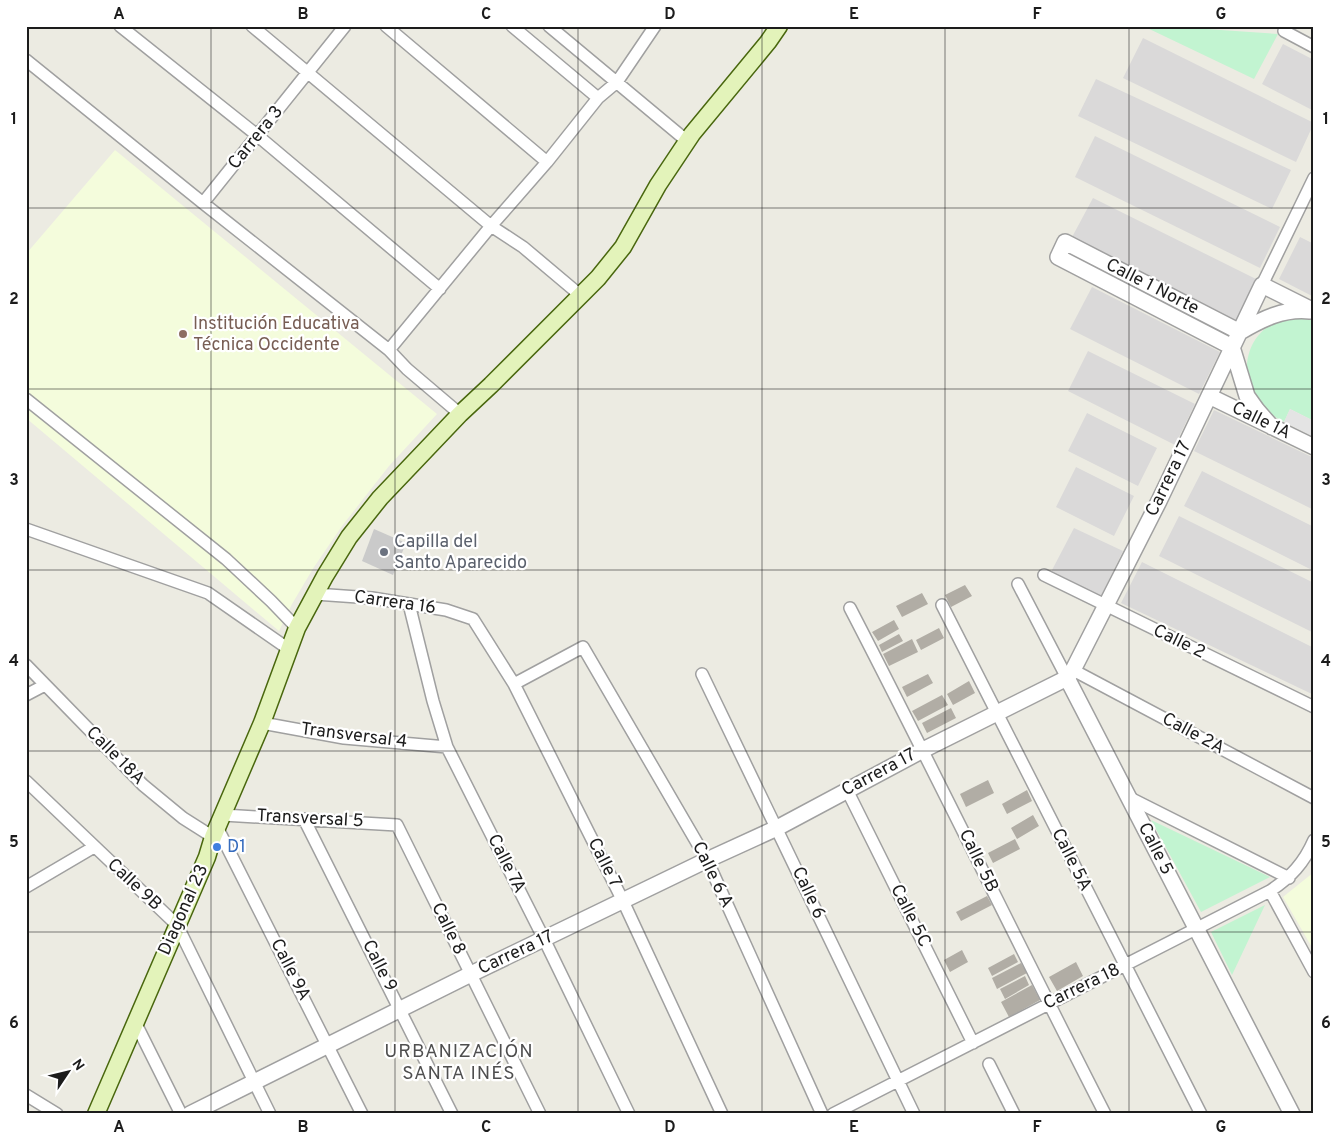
<svg xmlns="http://www.w3.org/2000/svg" width="1340" height="1140" font-family="Overpass,sans-serif">
  <style>
    .residential { fill: #dad9d9 }
    .education { fill: #f4fcdc }
    .religious { fill: #cacaca }
    .park { fill: #c2f4d1 }
    .parking { fill: #e4e4e4 }
    .building { fill: #b1ada5 }
    .lines { fill: none; stroke-linecap: round; stroke-linejoin: round }
    .minor-casing { stroke: #a0a0a0; stroke-width: 14 }
    .tertiary-casing { stroke: #a0a0a0; stroke-width: 18 }
    .secondary-casing { stroke: #49670e; stroke-width: 19 }
    .minor { stroke: #fff; stroke-width: 11 }
    .tertiary { stroke: #fff; stroke-width: 15 }
    .secondary { stroke: #e3f3ba; stroke-width: 16 }
    .grid { fill: none; stroke: #1c1c1c; stroke-width: 1; stroke-opacity: 0.55 }
    .education-dot { fill: #8d6e63; stroke: #fff; stroke-width: 2 }
    .worship-dot { fill: #6b7280; stroke: #fff; stroke-width: 2 }
    .shop-dot { fill: #3f7fe0; stroke: #fff; stroke-width: 2 }
    .labels { text-anchor: middle; dominant-baseline: central; stroke-width: 4.5; stroke-linejoin: round; paint-order: stroke }
    .street-label { font-size: 18px; fill: #1c1c1c; stroke: #fff }
    .education-label { font-size: 18px; fill: #785e54; stroke: #fff; text-anchor: start }
    .worship-label { font-size: 18px; fill: #5b616d; stroke: #fff; text-anchor: start }
    .shop-label { font-size: 18px; fill: #366cbe; stroke: #fff; text-anchor: start }
    .neighbourhood-label { font-size: 19px; letter-spacing: 1px; fill: #4f4f4f; stroke: #fff }
    .neatline { fill: none; stroke: #1c1c1c; stroke-width: 2 }
    .grid-label { font-size: 16px; text-anchor: middle; font-weight: bold; fill: #1c1c1c }
  </style>
  <rect width="100%" height="100%" fill="#ecebe2"/>
  <path class="residential" d="M 1143,38 L 1314,123 L 1296,162 L 1123,78 Z
    M 1283,44 L 1314,60 L 1314,111 L 1262,84 Z
    M 1096,79 L 1291,170 L 1272,209 L 1078,116 Z
    M 1095,136 L 1280,227 L 1260,268 L 1075,177 Z
    M 1093,198 L 1256,279 L 1236,321 L 1071,239 Z
    M 1300,237 L 1314,244 L 1314,297 L 1279,279 Z
    M 1092,287 L 1220,352 L 1199,394 L 1070,329 Z
    M 1088,351 L 1195,404 L 1175,445 L 1068,391 Z
    M 1214,410 L 1314,458 L 1314,510 L 1194,451 Z
    M 1087,413 L 1157,448 L 1138,486 L 1068,451 Z
    M 1076,467 L 1134,496 L 1114,536 L 1056,507 Z
    M 1202,471 L 1314,527 L 1314,571 L 1184,506 Z
    M 1179,516 L 1314,583 L 1314,633 L 1159,556 Z
    M 1074,528 L 1123,551 L 1101,596 L 1051,572 Z
    M 1142,562 L 1314,648 L 1314,695 L 1121,603 Z"/>
  <path class="education" d="M 115,150 L 437,414 L 389,466 L 342,526 L 314,567 L 292,604 L 279,631 L 26,418 L 26,254 Z
    M 1314,872 L 1314,951 L 1283,897 Z"/>
  <path class="religious" d="M 374,529 L 406,543 L 393,575 L 362,561 Z"/>
  <path class="park" d="M 1143,26 L 1162,26 L 1278,34 L 1254,79 Z
    M 1295,317 L 1314,320 L 1314,421 L 1290,409 L 1284,422 C 1272,415 1259,407 1253,394 C 1240,368 1248,335 1276,322 C 1282,320 1289,319 1295,317 Z
    M 1151,820 L 1270,877 L 1201,912 Z
    M 1265,905 L 1232,975 L 1211,932 Z"/>
  <path class="parking" d="M 1290,409 L 1314,421 L 1314,437 L 1284,422 Z"/>
  <path class="building" d="M 965,585 L 972,596 L 951,607 L 945,595 Z
    M 922,593 L 928,604 L 902,617 L 896,606 Z
    M 894,620 L 899,629 L 878,641 L 872,632 Z
    M 939,628 L 944,638 L 921,650 L 916,640 Z
    M 899,634 L 903,641 L 882,652 L 879,645 Z
    M 912,639 L 918,652 L 889,666 L 883,654 Z
    M 928,674 L 933,683 L 907,697 L 902,687 Z
    M 969,681 L 975,693 L 953,705 L 947,694 Z
    M 942,695 L 948,705 L 918,721 L 912,711 Z
    M 951,708 L 956,718 L 927,733 L 922,723 Z
    M 988,780 L 994,793 L 966,807 L 960,794 Z
    M 1027,790 L 1032,801 L 1007,814 L 1002,804 Z
    M 1033,815 L 1039,826 L 1017,839 L 1011,828 Z
    M 1015,839 L 1020,849 L 993,863 L 988,853 Z
    M 987,896 L 992,905 L 961,921 L 956,912 Z
    M 962,950 L 968,962 L 950,972 L 944,960 Z
    M 1014,954 L 1018,962 L 992,976 L 988,968 Z
    M 1076,962 L 1083,976 L 1057,991 L 1049,977 Z
    M 1021,963 L 1027,973 L 997,989 L 992,978 Z
    M 1025,976 L 1029,985 L 1005,999 L 1000,989 Z
    M 1032,985 L 1040,1000 L 1009,1017 L 1001,1002 Z"/>
  <g class="lines">
    <defs>
      <path id="minor" d="M 120,26 L 258,136 L 440,289
        M 252,26 L 491,226 L 523,247 L 580,295
        M 386,26 L 547,162
        M 512,26 L 598,98 L 617,82 L 655,26
        M 549,26 L 687,141
        M 1284,31 L 1314,47
        M 26,60 L 203,203 L 389,350 L 407,369 L 460,414
        M 203,203 L 345,26
        M 1262,285 L 1314,178
        M 389,350 L 491,226 L 547,162 L 598,98
        M 26,399 L 226,559 L 271,601 L 297,628
        M 26,529 L 208,593 L 290,650
        M 1044,575 L 1314,707
        M 1018,584 L 1067,678
        M 315,594 L 372,598 L 446,610 L 473,619 L 514,684 L 623,901 L 722,1114
        M 409,604 L 433,701 L 447,747 L 544,939 L 629,1114
        M 942,605 L 1201,1114
        M 850,608 C 937,776 1019,946 1105,1114
        M 26,665 L 143,785 L 183,818 L 213,837
        M 1073,670 L 1314,798
        M 702,674 L 914,1114
        M 514,684 L 583,647 L 707,860 L 822,1114
        M 26,695 L 45,685
        M 262,723 L 344,738 L 447,747
        M 26,781 L 177,925 L 270,1114
        M 847,790 L 973,1043
        M 1128,797 L 1289,878
        M 223,815 L 397,825 L 540,1114
        M 304,819 L 452,1114
        M 217,827 L 362,1114
        M 26,887 L 94,847
        M 1270,891 L 1314,972
        M 135,1022 L 181,1114
        M 989,1064 L 1014,1114
        M 26,1095 L 57,1114
        M 833,1114 L 1270,891 C 1291,877 1304,863 1314,840"/>
      <path id="tertiary" d="M 1209,396 L 1314,447
        M 1272,427 L 1257,410 L 1247,396 L 1232,347 L 1058,257 L 1065,242 L 1240,332 C 1262,319 1284,308 1310,311
        M 1067,678 L 1292,1114
        M 190,1114 L 471,974 L 707,860 L 777,828 L 923,750 L 1067,678 L 1073,670 L 1159,501 L 1262,285 L 1314,311"/>
      <path id="secondary" d="M 96,1114 L 207,857 L 213,837 L 262,723 L 297,628 L 325,576 L 349,537 L 380,498 L 460,414 L 491,385 L 598,278 L 623,247 L 658,185 L 692,134 L 768,42 L 779,26"/>
    </defs>
    <use href="#minor" class="minor-casing"/>
    <use href="#tertiary" class="tertiary-casing"/>
    <use href="#secondary" class="secondary-casing"/>
    <use href="#minor" class="minor"/>
    <use href="#tertiary" class="tertiary"/>
    <use href="#secondary" class="secondary"/>
  </g>
  <path class="grid" d="M 211,26 L 211,1114M 395,26 L 395,1114M 578,26 L 578,1114M 762,26 L 762,1114M 945,26 L 945,1114M 1129,26 L 1129,1114M 26,208 L 1314,208M 26,389 L 1314,389M 26,570 L 1314,570M 26,751 L 1314,751M 26,932 L 1314,932"/>
  <circle class="education-dot" cx="183" cy="334" r="5"/>
  <circle class="worship-dot" cx="384" cy="552" r="5"/>
  <circle class="shop-dot" cx="217" cy="847" r="5"/>
  <g class="labels">
    <g class="street-label">
      <text transform="translate(256 138) rotate(-51)">Carrera 3</text>
      <text transform="translate(1152 287) rotate(27)">Calle 1 Norte</text>
      <text transform="translate(1261 421) rotate(26)">Calle 1A</text>
      <text transform="translate(1169 479) rotate(-64)">Carrera 17</text>
      <text transform="translate(395 603) rotate(8)">Carrera 16</text>
      <text transform="translate(1179 642) rotate(26)">Calle 2</text>
      <text transform="translate(1193 734) rotate(28)">Calle 2A</text>
      <text transform="translate(354 736) rotate(7)">Transversal 4</text>
      <text transform="translate(115 756) rotate(45)">Calle 18A</text>
      <text transform="translate(879 773) rotate(-28)">Carrera 17</text>
      <text transform="translate(310 819) rotate(3)">Transversal 5</text>
      <text transform="translate(1155 849) rotate(63)">Calle 5</text>
      <text transform="translate(1071 860) rotate(63)">Calle 5A</text>
      <text transform="translate(978 861) rotate(64)">Calle 5B</text>
      <text transform="translate(604 863) rotate(63)">Calle 7</text>
      <text transform="translate(506 864) rotate(63)">Calle 7A</text>
      <text transform="translate(712 875) rotate(64)">Calle 6 A</text>
      <text transform="translate(134 885) rotate(43)">Calle 9B</text>
      <text transform="translate(808 893) rotate(65)">Calle 6</text>
      <text transform="translate(184 910) rotate(-66)">Diagonal 23</text>
      <text transform="translate(910 916) rotate(63)">Calle 5C</text>
      <text transform="translate(448 929) rotate(64)">Calle 8</text>
      <text transform="translate(516 953) rotate(-25)">Carrera 17</text>
      <text transform="translate(379 966) rotate(63)">Calle 9</text>
      <text transform="translate(290 970) rotate(63)">Calle 9A</text>
      <text transform="translate(1082 987) rotate(-26)">Carrera 18</text>
    </g>
    <g class="education-label">
      <text x="193" y="324">Institución Educativa<tspan x="193" dy="21">Técnica Occidente</tspan></text>
    </g>
    <g class="worship-label">
      <text x="394" y="542">Capilla del<tspan x="394" dy="21">Santo Aparecido</tspan></text>
    </g>
    <g class="shop-label">
      <text x="227" y="847">D1</text>
    </g>
    <g class="neighbourhood-label">
      <text x="459" y="1052">URBANIZACIÓN<tspan x="459" dy="22">SANTA INÉS</tspan></text>
    </g>
  </g>
  <rect width="1340" height="1140" fill="none" stroke="#ffffff" stroke-width="55"/>
  <g transform="translate(68 1072) rotate(55)" stroke="#ffffff" stroke-width="4" paint-order="stroke">
  <path d="M0-4L9 19L0 12L-9 19Z" fill="#1c1c1c"/>
  <text y="-8" font-size="14" font-weight="bold" text-anchor="middle" fill="#1c1c1c">N</text>
  </g>
  <rect x="28" y="28" width="1284" height="1084" class="neatline"/>
  <g class="grid-label">
    <text x="119" y="19">A</text>
    <text x="303" y="19">B</text>
    <text x="486" y="19">C</text>
    <text x="670" y="19">D</text>
    <text x="854" y="19">E</text>
    <text x="1037" y="19">F</text>
    <text x="1221" y="19">G</text>
    <text x="14" y="124">1</text>
    <text x="1326" y="124">1</text>
    <text x="14" y="304">2</text>
    <text x="1326" y="304">2</text>
    <text x="14" y="485">3</text>
    <text x="1326" y="485">3</text>
    <text x="14" y="666">4</text>
    <text x="1326" y="666">4</text>
    <text x="14" y="847">5</text>
    <text x="1326" y="847">5</text>
    <text x="14" y="1028">6</text>
    <text x="1326" y="1028">6</text>
    <text x="119" y="1132">A</text>
    <text x="303" y="1132">B</text>
    <text x="486" y="1132">C</text>
    <text x="670" y="1132">D</text>
    <text x="854" y="1132">E</text>
    <text x="1037" y="1132">F</text>
    <text x="1221" y="1132">G</text>
  </g>
</svg>
